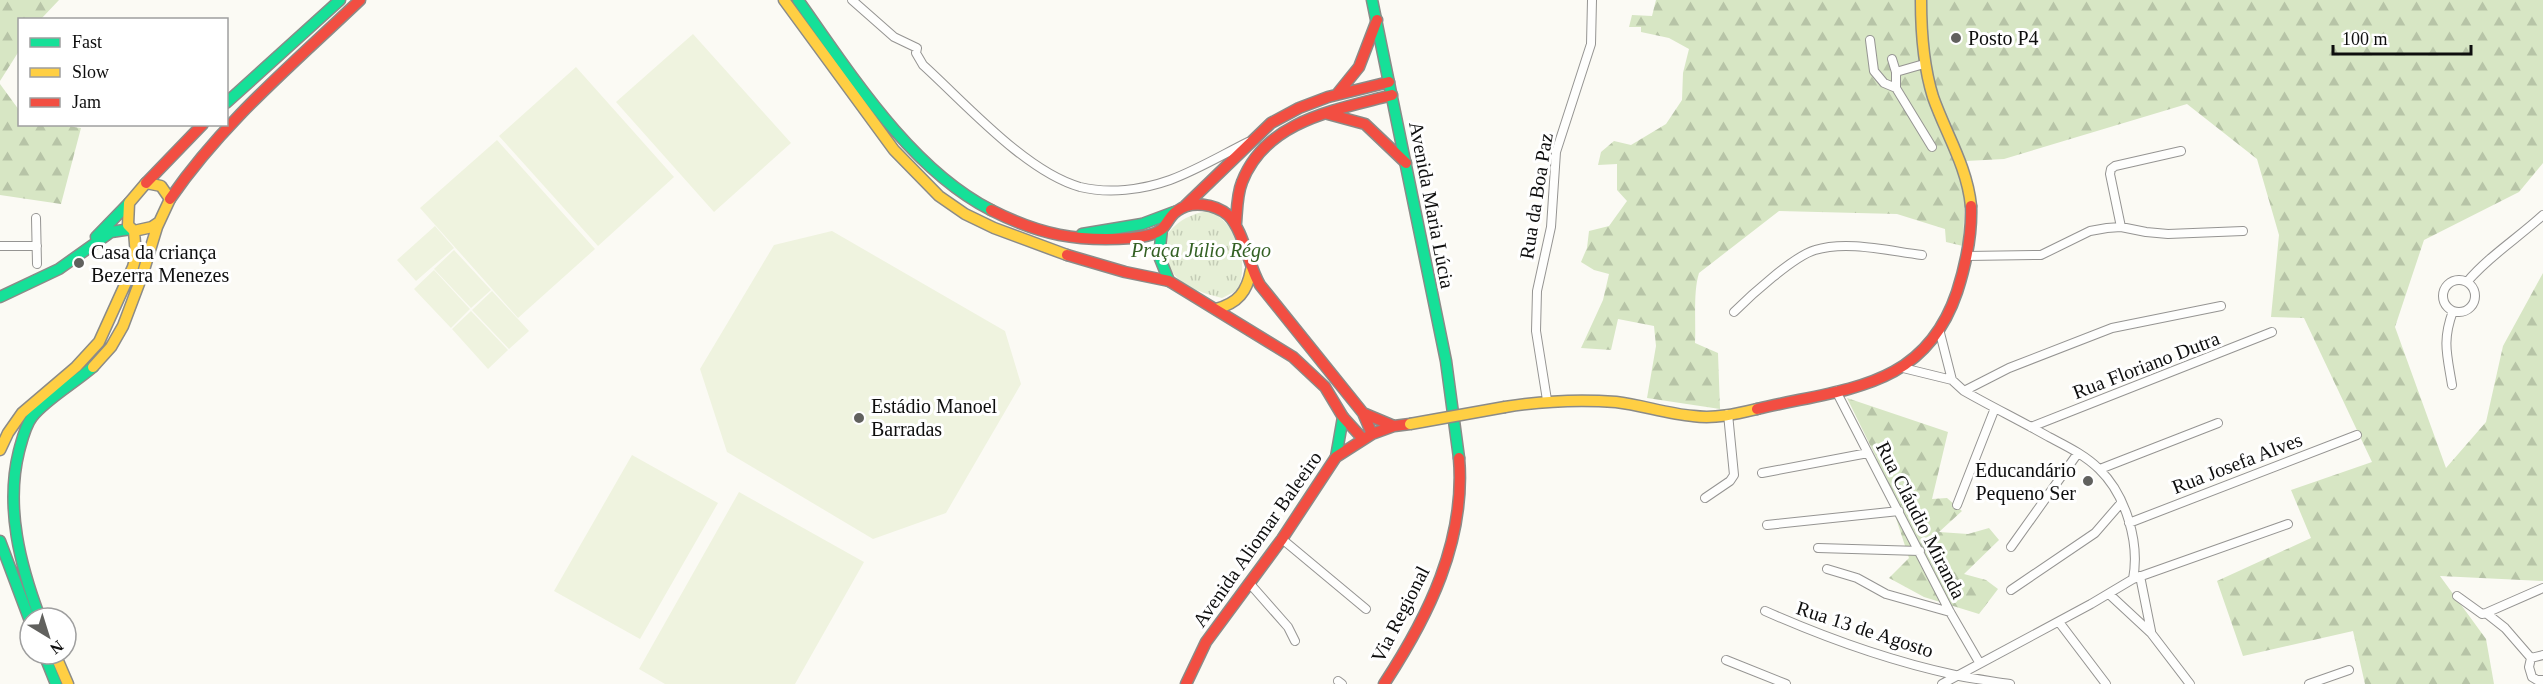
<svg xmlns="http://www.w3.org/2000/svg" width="2543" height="684" font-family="Georgia,serif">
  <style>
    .forest { fill: url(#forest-firs) }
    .park { fill: url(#park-tufts) }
    .pitch { fill: #eff3df }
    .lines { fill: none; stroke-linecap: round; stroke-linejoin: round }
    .street-casing { stroke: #959492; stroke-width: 10 }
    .fast-casing { stroke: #8b8b88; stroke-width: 13 }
    .slow-casing { stroke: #8b8b88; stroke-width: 13 }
    .jam-casing { stroke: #8b8b88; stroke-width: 13 }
    .street { stroke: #fefefd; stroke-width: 8 }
    .fast { stroke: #16e098; stroke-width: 10 }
    .slow { stroke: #ffcf43; stroke-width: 10 }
    .jam { stroke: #f24e42; stroke-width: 10 }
    .slow-bridge-casing { stroke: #8b8b88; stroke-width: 13; stroke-linecap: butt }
    .slow-bridge { stroke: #ffcf43; stroke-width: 10 }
    .poi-dot { fill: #61615e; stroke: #fff; stroke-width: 2 }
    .labels { text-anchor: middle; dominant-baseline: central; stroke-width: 6; stroke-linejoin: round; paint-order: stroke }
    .poi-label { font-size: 20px; fill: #0e0e0e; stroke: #fff; text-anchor: start }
    .street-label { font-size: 20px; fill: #0e0e0e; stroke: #fff }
    .park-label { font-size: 20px; font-style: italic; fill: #346124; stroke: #fff }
  </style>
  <defs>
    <pattern id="forest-firs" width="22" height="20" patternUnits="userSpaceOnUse" patternTransform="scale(1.5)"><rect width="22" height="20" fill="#d7e6c4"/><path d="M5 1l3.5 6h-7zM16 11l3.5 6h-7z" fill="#b7c4a7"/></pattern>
    <pattern id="park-tufts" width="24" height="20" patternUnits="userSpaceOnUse" patternTransform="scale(1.5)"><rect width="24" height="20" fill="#e6efd6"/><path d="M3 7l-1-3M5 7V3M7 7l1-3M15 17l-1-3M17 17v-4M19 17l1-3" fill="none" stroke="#c4ccb6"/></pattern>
  </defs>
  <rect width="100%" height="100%" fill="#fbfaf4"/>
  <path class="forest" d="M 0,0 L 59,0 L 41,19 L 20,20 L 19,51 L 0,81 Z
    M 1656,0 L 2543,0 L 2543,163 L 2519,192 L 2424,240 L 2395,327 L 2446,468 L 2486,422 L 2503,346 L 2543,273 L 2543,581 L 2440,576 L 2486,639 L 2494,684 L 2365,684 L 2353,631 L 2243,656 L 2217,581 L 2311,538 L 2291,490 L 2372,462 L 2304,318 L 2271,317 L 2279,235 L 2257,159 L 2187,104 L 2004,159 L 1966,161 L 1963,246 L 1946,242 L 1945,229 L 1897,214 L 1779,211 L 1699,273 C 1693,292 1696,322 1695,343 L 1718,353 L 1720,409 L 1647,398 L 1656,346 L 1654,326 L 1618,319 L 1611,350 L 1581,348 L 1603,300 L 1609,274 L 1594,270 L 1581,262 L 1587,248 L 1589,231 L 1609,226 L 1627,201 L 1617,190 L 1617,164 L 1598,165 L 1601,152 L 1614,141 L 1631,145 L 1666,124 L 1682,100 L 1683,73 L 1689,49 L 1669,38 L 1641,32 L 1641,27 L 1629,27 L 1632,15 L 1652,16 Z
    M 0,84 L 19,110 L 20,124 L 54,124 L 81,128 L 61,204 L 0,195 Z
    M 1847,398 L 1948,432 L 1932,499 L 1947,498 L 1962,511 L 1939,532 L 1968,534 L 1989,528 L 1999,540 L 1964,574 L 1986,580 L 1998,589 L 1979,614 L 1924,597 L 1889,578 L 1909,558 L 1876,457 Z"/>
  <path class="park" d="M 1210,211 C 1238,225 1249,262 1238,290 L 1222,298 C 1202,293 1182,287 1170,269 C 1148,239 1182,213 1210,211 Z"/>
  <path class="pitch" d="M 693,34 L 791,143 L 714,212 L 616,102 Z
    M 576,67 L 674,177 L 598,246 L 499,136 Z
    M 497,140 L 595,249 L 518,318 L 420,208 Z
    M 435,226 L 454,248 L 416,281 L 397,260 Z
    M 832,231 L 1005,331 L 1021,384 L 946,513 L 873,539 L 727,452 L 700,369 L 774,245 Z
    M 454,250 L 491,290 L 471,308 L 434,269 Z
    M 434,270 L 470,309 L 451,328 L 414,289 Z
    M 492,291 L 529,331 L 509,349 L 472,310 Z
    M 471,311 L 508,350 L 488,369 L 452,329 Z
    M 632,455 L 718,503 L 640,639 L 554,591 Z
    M 739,492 L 864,562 L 795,684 L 665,684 L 639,669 Z"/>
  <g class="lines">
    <defs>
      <path id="street" d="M 852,0 L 894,37 L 917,48 L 916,53 L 923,65 C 965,103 1026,172 1080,187 C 1109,194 1142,190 1170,180 C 1197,170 1222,155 1248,142
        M 1870,40 L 1874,71 L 1884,83 L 1896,88 L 1932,147
        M 1892,59 L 1896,72 L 1896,88
        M 1896,72 L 1924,64
        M 36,218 L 37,264
        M 2121,227 L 2110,174 L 2111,169 L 2115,166 L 2181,151
        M 0,246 L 37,246
        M 1967,256 L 2041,255 L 2090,231 L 2107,228 L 2121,227 L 2146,232 L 2168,234 L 2243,231
        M2443 296a16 16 0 1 1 32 0a16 16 0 1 1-32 0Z
        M 2467,282 C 2489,256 2518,238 2543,215
        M 1734,312 C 1750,296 1794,256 1815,250 C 1847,240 1889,251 1922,255
        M 1940,333 L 1952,380
        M 1903,368 L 1952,380 L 1964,391 C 1992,407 2021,421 2049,437 C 2066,446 2085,455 2099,469 C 2126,495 2140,543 2133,579 L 2091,604 L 1942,684
        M 2452,385 C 2447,354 2442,341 2453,311
        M 1836,391 L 1950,612 L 1979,662
        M 1964,391 L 2009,368 L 2112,328 L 2221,306
        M 1547,400 L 1536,331 L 1537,291 L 1551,227 L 1556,152 L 1591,44 L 1592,0
        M 2031,427 L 2272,332
        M 2100,469 L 2218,423
        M 1762,473 L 1868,453
        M 1705,498 L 1730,481 L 1734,475 L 1728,414
        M 1957,505 L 1995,408
        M 2129,523 L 2357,435
        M 1767,525 L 1899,511
        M 1282,539 L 1366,609
        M 2011,547 L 2078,453
        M 1818,548 L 1920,551
        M 1827,569 L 1857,578 L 1886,594 L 1950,612
        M 2140,576 L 2151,631
        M 2133,579 L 2288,524
        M 1251,585 L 1288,627 L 1295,641
        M 2011,590 L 2095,533 L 2121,503
        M 2109,594 L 2151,633 L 2190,684
        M 2457,596 L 2482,614 L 2486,613 L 2505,628 L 2531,658
        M 1765,611 C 1826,638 1890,661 1955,675 C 1973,679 1992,681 2010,684
        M 2486,613 L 2543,588
        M 2059,622 L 2106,684
        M 2531,658 L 2529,667 L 2532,677 L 2537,680 L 2543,680
        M 2531,658 L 2543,655
        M 1726,660 L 1786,684
        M 1338,681 L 1342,684
        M 2309,684 L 2349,670"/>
      <path id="fast" d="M 798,0 C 850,73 909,168 991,210
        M 1372,0 L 1446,361 L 1459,458
        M 226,103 L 340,0
        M 1162,229 L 1159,256 L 1169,281
        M 1082,234 L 1142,224 L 1174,212
        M 96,237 L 129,203
        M 0,297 L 59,269 L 111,232 L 131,229
        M 1336,457 L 1343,417
        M 0,541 L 30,621
        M 40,618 C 20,565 5,507 19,451 C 22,440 25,426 32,417 C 45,400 76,382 93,367
        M 44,654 L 56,684"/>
      <path id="slow" d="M 784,0 L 894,150 L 939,196 L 965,214 L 994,228 L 1067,255
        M 1921,0 C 1921,33 1923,65 1933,97 C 1946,134 1967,166 1971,206
        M 1216,309 C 1238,303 1247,292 1251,270
        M 93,367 L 111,347 L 123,326 L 143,273 L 157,227 L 170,199 L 161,186 L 146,183 L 129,203 L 128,225 L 134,231 L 152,227 L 158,223
        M 1505,407 C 1542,401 1579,399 1616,402 C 1642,405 1667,414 1693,416 C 1715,419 1736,414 1757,409
        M 0,450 L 8,433 L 22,413 L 76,367 L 99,342 L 133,267 L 136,256 L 134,231
        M 55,654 L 68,684"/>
      <path id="jam" d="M 1338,93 L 1359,67 L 1377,20
        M 1328,114 L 1365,124 L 1406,163
        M 146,183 L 203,124
        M 170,199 C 223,122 293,64 360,0
        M 1185,206 L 1271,123 L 1299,108 L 1328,97 L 1389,82
        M 991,210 C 1040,235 1077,242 1132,238 C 1142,237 1155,235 1162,229 C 1168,223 1170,215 1177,211 C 1191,200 1215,204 1228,215 C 1244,231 1248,265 1260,285 L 1363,413 L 1372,434
        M 1236,223 C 1237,210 1237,194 1242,182 C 1266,120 1336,110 1392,95
        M 1067,255 L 1125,272 L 1169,281 L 1293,357 L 1325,387 L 1343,417 L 1363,439
        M 1757,409 C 1844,388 1924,390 1957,292 C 1966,264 1972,235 1971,206
        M 1363,413 L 1394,426
        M 1186,684 L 1206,642 L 1282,539 L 1336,457 L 1372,434 L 1394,426 L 1410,424
        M 1384,684 C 1428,617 1466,541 1459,458"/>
    </defs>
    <use href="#street" class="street-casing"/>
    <use href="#fast" class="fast-casing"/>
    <use href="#slow" class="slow-casing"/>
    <use href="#jam" class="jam-casing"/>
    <use href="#street" class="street"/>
    <use href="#fast" class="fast"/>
    <use href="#slow" class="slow"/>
    <use href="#jam" class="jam"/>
    <defs>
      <path id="slow-bridge" d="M 1410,424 L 1505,407"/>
    </defs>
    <use href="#slow-bridge" class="slow-bridge-casing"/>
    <use href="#slow-bridge" class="slow-bridge"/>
  </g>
  <g class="poi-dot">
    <circle cx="1956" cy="38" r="6"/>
    <circle cx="79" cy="263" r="6"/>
    <circle cx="859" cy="418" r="6"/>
    <circle cx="2088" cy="481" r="6"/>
  </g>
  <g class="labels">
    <g class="poi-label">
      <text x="1968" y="38">Posto P4</text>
      <text x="91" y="252">Casa da criança<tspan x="91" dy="23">Bezerra Menezes</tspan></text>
      <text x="871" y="406">Estádio Manoel<tspan x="871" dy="23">Barradas</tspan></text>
      <text x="2076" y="470" text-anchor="end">Educandário<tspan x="2076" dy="23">Pequeno Ser</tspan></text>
    </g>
    <g class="street-label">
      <text transform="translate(1536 196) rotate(-81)">Rua da Boa Paz</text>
      <text transform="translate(1432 205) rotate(79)">Avenida Maria Lúcia</text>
      <text transform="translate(2146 365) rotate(-21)">Rua Floriano Dutra</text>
      <text transform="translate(2237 463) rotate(-21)">Rua Josefa Alves</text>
      <text transform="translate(1921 520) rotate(63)">Rua Cláudio Miranda</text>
      <text transform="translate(1257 539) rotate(-55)">Avenida Aliomar Baleeiro</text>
      <text transform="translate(1400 614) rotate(-63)">Via Regional</text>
      <text transform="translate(1865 629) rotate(18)">Rua 13 de Agosto</text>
    </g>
    <g class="park-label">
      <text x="1201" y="250">Praça Júlio Régo</text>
    </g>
  </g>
  <rect x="18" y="18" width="210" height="108" fill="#ffffff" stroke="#9f9f9f" stroke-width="1.5"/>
  <rect x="30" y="38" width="30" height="9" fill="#16e098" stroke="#9f9f9f" stroke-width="1.5"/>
  <text x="72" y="48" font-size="18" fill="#0e0e0e">Fast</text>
  <rect x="30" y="68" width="30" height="9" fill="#ffcf43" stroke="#9f9f9f" stroke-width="1.5"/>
  <text x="72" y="78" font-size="18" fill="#0e0e0e">Slow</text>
  <rect x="30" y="98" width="30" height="9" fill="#f24e42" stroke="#9f9f9f" stroke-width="1.5"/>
  <text x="72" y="108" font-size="18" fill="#0e0e0e">Jam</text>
  <g transform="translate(48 636) rotate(142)"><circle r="28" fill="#ffffff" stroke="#9f9f9f" stroke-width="1.5"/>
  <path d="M0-4.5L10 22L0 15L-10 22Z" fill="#61615e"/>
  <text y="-9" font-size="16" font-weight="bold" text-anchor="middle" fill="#0e0e0e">N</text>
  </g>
  <path d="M2333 45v9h138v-9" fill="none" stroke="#0e0e0e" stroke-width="3"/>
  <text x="2342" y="45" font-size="18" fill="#0e0e0e" stroke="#ffffff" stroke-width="4.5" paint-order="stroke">100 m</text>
</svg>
